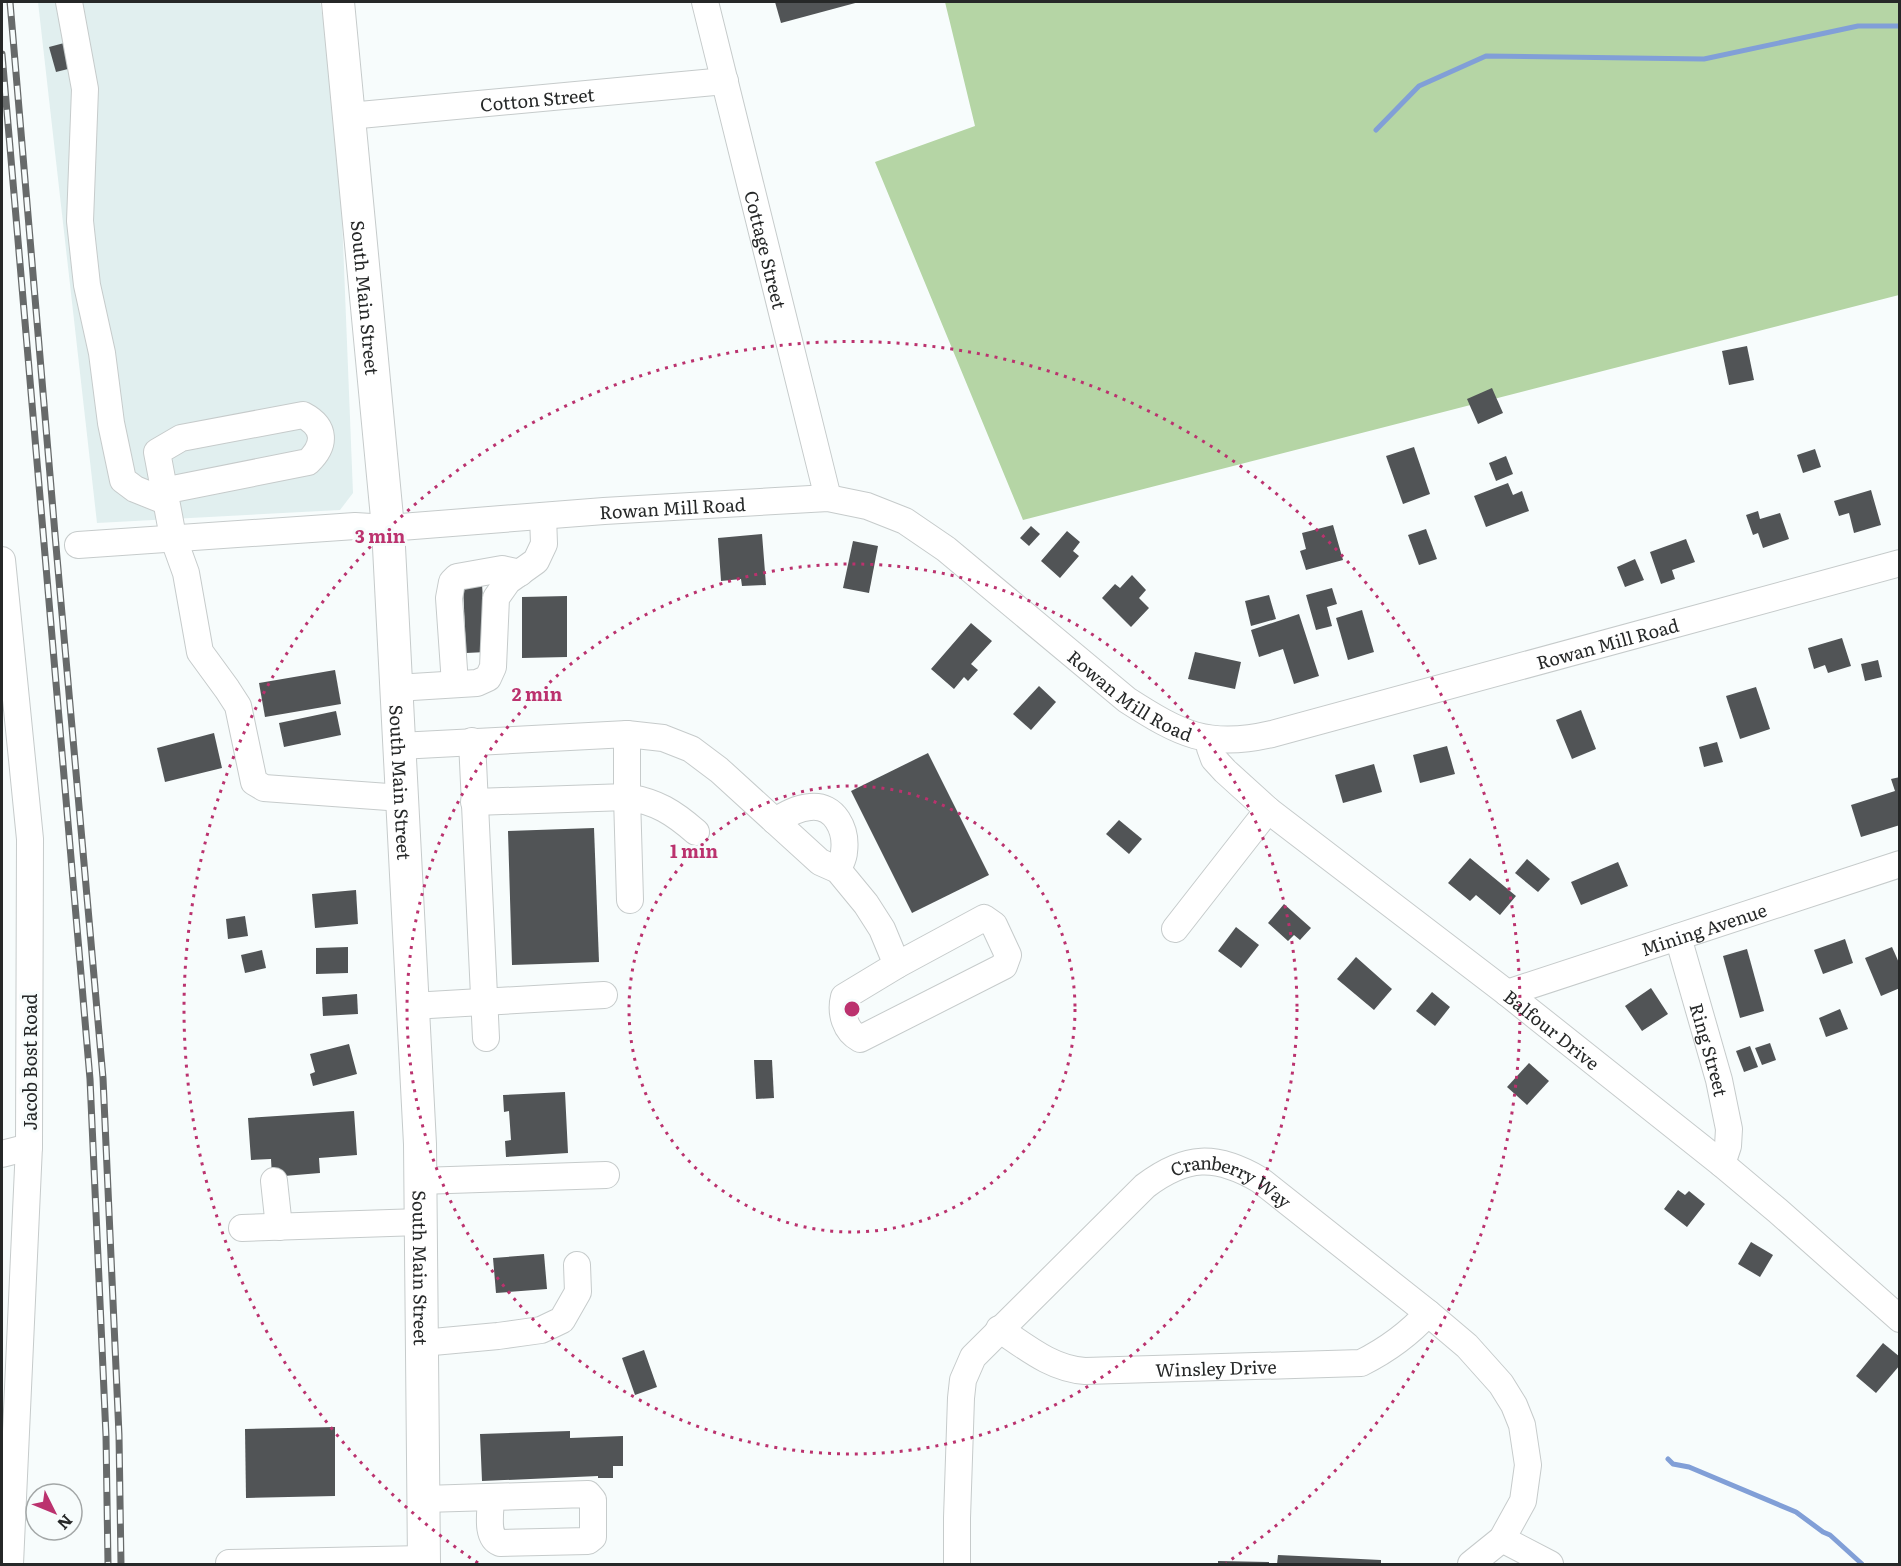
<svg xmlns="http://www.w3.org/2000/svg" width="1901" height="1566" viewBox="0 0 1901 1566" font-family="Literata,serif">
  <rect width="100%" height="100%" fill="#f7fcfc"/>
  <polygon fill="#e1efef" points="38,2 320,2 337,92 353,493 340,510 97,523"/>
  <polygon fill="#b5d5a5" points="945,2 1899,2 1899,295 1023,520 875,162 975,126"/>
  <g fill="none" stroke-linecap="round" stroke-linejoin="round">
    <g stroke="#819fd7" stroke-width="5">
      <polyline points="1376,130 1419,86 1486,56 1704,59 1858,26 1900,26"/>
      <polyline points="1668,1459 1673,1464 1689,1467 1796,1512 1823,1532 1830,1535 1862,1564"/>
    </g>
  </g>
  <g fill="#515456">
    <polygon points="775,2 859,2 781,23"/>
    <polygon points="68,42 76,67 56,72 49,47"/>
    <polygon points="1747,346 1754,380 1729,385 1722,351"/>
    <polygon points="1492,388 1503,413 1478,424 1467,399"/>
    <polygon points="1414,447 1430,494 1403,504 1386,456"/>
    <polygon points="1815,449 1821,467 1803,473 1797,455"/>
    <polygon points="1506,456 1513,474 1496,481 1489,463"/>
    <polygon points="1508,483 1513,495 1522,491 1529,511 1486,527 1474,496"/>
    <polygon points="1871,490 1881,525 1854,533 1849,513 1839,516 1834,501"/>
    <polygon points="1758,511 1760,519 1780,513 1789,539 1763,548 1758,533 1753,535 1746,515"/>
    <polygon points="1333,525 1343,560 1306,570 1300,551 1306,549 1302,533"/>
    <polygon points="1031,526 1040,534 1029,546 1020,538"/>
    <polygon points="1426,529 1437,559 1419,565 1408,535"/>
    <polygon points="1067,531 1080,542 1073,551 1079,556 1060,578 1041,561"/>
    <polygon points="762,534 766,585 742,586 741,579 721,581 718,538"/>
    <polygon points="1686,539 1695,562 1672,570 1675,579 1661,584 1650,552"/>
    <polygon points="853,541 878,546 869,593 843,588"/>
    <polygon points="1635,559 1644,580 1625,587 1617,567"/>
    <polygon points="1132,575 1146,590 1139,598 1149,608 1131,627 1102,598 1115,584 1120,588"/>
    <polygon points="482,584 486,652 466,653 463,585"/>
    <polygon points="1332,588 1337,604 1327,607 1332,626 1316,630 1306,595"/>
    <polygon points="1269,595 1276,619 1251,626 1245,601"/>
    <polygon points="567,596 567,657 522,658 522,597"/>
    <polygon points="1362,610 1374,652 1348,660 1336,618"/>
    <polygon points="1299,614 1319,676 1294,684 1283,649 1259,657 1251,630"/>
    <polygon points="971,623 992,641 971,664 978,670 968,681 964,677 954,689 931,669"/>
    <polygon points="1842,638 1851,666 1828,673 1825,665 1814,669 1808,648"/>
    <polygon points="1195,652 1241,662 1235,689 1188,679"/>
    <polygon points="1878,660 1882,677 1865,681 1861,664"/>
    <polygon points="335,670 341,704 265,717 259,683"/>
    <polygon points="1039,686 1056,702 1031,730 1013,714"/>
    <polygon points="1756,687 1770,729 1740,739 1726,696"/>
    <polygon points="1581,710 1596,749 1572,759 1556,720"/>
    <polygon points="336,711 341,735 284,747 279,723"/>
    <polygon points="214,733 222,768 165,782 157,748"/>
    <polygon points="1717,742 1723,762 1704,767 1699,747"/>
    <polygon points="1447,746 1455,774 1420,783 1413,755"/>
    <polygon points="928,753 989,875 912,913 851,791"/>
    <polygon points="1374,764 1382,792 1343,803 1335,775"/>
    <polygon points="1900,777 1900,825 1861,837 1851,805 1895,791 1891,779"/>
    <polygon points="1119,820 1142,839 1129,854 1106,834"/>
    <polygon points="594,828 599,962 512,965 508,831"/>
    <polygon points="1470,858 1516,896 1500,915 1476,895 1470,901 1448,883"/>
    <polygon points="1527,859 1550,879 1538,892 1515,873"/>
    <polygon points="1618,862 1628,886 1581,905 1571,882"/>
    <polygon points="356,890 358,924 315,928 312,894"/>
    <polygon points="1284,904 1311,928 1300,940 1294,935 1288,941 1268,923"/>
    <polygon points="245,916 248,936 228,939 226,919"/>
    <polygon points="1236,927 1259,945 1241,968 1218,951"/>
    <polygon points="1845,939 1853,963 1823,974 1814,950"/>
    <polygon points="348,947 348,973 316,974 316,948"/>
    <polygon points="1892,947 1900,965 1900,988 1881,996 1865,958"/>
    <polygon points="1747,949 1764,1011 1740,1018 1723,956"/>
    <polygon points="262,950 266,968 245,973 241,955"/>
    <polygon points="1356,957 1392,989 1374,1010 1337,979"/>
    <polygon points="1651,988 1668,1014 1642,1031 1625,1006"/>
    <polygon points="1432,992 1450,1007 1435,1026 1416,1011"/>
    <polygon points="357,994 358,1014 323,1016 322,997"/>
    <polygon points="1840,1009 1848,1029 1826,1037 1819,1018"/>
    <polygon points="1770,1043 1776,1060 1762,1065 1755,1048"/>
    <polygon points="349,1044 357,1074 313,1086 310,1074 315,1072 310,1054"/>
    <polygon points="1750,1046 1758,1067 1744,1072 1736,1051"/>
    <polygon points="754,1060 772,1060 774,1098 756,1099"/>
    <polygon points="1529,1063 1549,1081 1527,1105 1507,1087"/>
    <polygon points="565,1092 568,1153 506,1157 505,1141 511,1140 509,1111 504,1112 503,1095"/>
    <polygon points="354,1111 357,1155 319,1158 320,1173 272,1177 271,1159 251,1160 248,1118"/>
    <polygon points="1678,1190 1685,1195 1689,1191 1705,1204 1687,1227 1664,1209"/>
    <polygon points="1751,1242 1773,1255 1760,1277 1738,1264"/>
    <polygon points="544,1254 547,1289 496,1293 493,1258"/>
    <polygon points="1883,1343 1900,1357 1900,1365 1876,1393 1856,1376"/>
    <polygon points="644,1350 657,1387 635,1395 622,1358"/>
    <polygon points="335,1427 335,1496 246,1498 245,1429"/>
    <polygon points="570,1431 570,1438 623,1436 623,1466 613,1466 613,1478 598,1478 598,1476 482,1481 480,1434"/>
    <polygon points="1278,1555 1381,1560 1381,1564 1277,1564"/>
    <polygon points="1218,1561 1269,1562 1269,1564 1218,1564"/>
  </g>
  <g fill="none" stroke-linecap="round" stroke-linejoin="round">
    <defs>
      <g id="minor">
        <polyline points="69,2 85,89 80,221 87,285 102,353 111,423 123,480 135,489 165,501"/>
        <path id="s1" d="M705,2L828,498"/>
        <path id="s2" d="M349,116L725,81"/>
        <path d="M163,491L308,462C326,445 326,427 303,415L181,438L157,452L173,537L186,573L200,652L227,689L238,706L254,782L264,788L402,798"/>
        <path id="s3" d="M78,545L355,526L388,528L604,511L828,498L867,506L905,521L946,549L1127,700C1180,734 1208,749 1272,734L1900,563"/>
        <polyline points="2,560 30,839 29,1146 10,1564"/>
        <polyline points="455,684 449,598 452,582 457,577 502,569 520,573"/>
        <polyline points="396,688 477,683 488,678 493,667 496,598 508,581 536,561 544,544 543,516"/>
        <path id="s4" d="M1209,740L1210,748L1214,759L1225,771L1268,810L1507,993L1722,1164L1778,1211L1900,1319"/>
        <polyline points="472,741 486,1038"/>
        <polyline points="399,746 627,734 663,738 691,749 719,770 820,862 838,870 866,904 882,929 897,965"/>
        <polyline points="474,802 627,797 627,734"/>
        <path d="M775,821C785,815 797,808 810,807C835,804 847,830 844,852C844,858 840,864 838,870"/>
        <path d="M630,900L627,797C657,802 673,812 696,832"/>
        <path d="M984,918L994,925L1008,955L1004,966L860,1039C845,1031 840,1013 844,997L897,965Z"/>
        <polyline points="1175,929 1268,810"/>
        <path id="s5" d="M1678,937L1719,1080L1729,1129L1728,1146L1722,1164"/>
        <path id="s6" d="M1507,993L1900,864"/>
        <polyline points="412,1006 604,995"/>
        <polyline points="2,1154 29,1147"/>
        <polyline points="274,1181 279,1227"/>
        <polyline points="420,1181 606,1175"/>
        <polyline points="242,1228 420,1222"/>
        <path id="s7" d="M999,1329C1026,1347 1052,1369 1085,1371L1361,1363C1387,1350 1408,1335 1428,1313"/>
        <polyline points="422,1343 498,1336 541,1330 562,1320 578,1292 577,1265"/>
        <path d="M424,1499L588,1494L593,1500V1537L588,1541L500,1543C485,1537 491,1511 491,1497"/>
        <polyline points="1502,1539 1550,1564"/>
        <polyline points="229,1563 424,1559"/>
        <path id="s8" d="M957,1564V1518L961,1398L963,1380L973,1357L1145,1186C1186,1155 1216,1154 1260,1180L1428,1313L1467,1346L1501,1384L1514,1405L1522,1425L1528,1465L1523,1501L1502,1539L1471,1564"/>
      </g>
      <g id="major">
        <path id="s9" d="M338,2L388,528L420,1144L424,1564"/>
      </g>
    </defs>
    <use href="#minor" stroke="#c6cbcb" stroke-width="28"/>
    <use href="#major" stroke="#c6cbcb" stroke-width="34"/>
    <use href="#minor" stroke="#fff" stroke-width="26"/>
    <use href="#major" stroke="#fff" stroke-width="32"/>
    <defs>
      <g id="rail">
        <polyline points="10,2 56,546 103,1078 119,1435 121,1564"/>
        <polyline points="2,54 90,1079 106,1436 108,1564"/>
      </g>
    </defs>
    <use href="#rail" stroke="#676a6a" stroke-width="7"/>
    <use href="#rail" stroke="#f7fcfc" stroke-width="4.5" stroke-dasharray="14" stroke-linecap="butt"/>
  </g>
  <g fill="none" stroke="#bb326e" stroke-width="3" stroke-dasharray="3 6">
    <circle cx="852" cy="1009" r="223"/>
    <circle cx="852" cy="1009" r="445"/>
    <path d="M478 1563A668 668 0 1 1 1226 1563"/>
  </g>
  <g text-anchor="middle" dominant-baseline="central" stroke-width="6" stroke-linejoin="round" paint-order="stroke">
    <g font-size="18" fill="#262828" stroke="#f7fcfc">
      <text stroke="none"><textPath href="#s2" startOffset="189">Cotton Street</textPath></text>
      <text stroke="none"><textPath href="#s1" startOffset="255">Cottage Street</textPath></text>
      <text stroke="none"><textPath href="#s9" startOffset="297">South Main Street</textPath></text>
      <text stroke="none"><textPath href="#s3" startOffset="596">Rowan Mill Road</textPath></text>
      <text stroke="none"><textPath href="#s3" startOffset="1620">Rowan Mill Road</textPath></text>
      <text stroke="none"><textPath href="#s3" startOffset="1118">Rowan Mill Road</textPath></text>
      <text stroke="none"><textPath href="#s9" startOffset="783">South Main Street</textPath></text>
      <text stroke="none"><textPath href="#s6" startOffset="207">Mining Avenue</textPath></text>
      <text stroke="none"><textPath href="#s4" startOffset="453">Balfour Drive</textPath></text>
      <text stroke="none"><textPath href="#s5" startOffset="117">Ring Street</textPath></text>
      <text transform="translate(29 1062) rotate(-90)">Jacob Bost Road</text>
      <text stroke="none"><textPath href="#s8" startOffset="548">Cranberry Way</textPath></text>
      <text stroke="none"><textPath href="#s9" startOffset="1269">South Main Street</textPath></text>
      <text stroke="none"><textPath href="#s7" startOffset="228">Winsley Drive</textPath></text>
    </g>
  </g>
  <circle cx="852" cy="1009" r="9" fill="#bb326e" stroke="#f7fcfc" stroke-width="3"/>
  <g font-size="18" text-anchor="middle" font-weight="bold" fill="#bb326e" stroke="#f7fcfc" stroke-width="6" stroke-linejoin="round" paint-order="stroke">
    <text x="380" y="543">3 min</text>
    <text x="537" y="701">2 min</text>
    <text x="694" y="858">1 min</text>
  </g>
  <rect width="1901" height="1566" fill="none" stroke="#262828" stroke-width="6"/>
  <g transform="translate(54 1512) rotate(133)"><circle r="28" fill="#f7fcfc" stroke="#a3a7a7" stroke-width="1.5"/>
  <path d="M0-4.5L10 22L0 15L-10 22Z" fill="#bb326e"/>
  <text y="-9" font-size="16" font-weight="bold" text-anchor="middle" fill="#262828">N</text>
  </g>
</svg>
